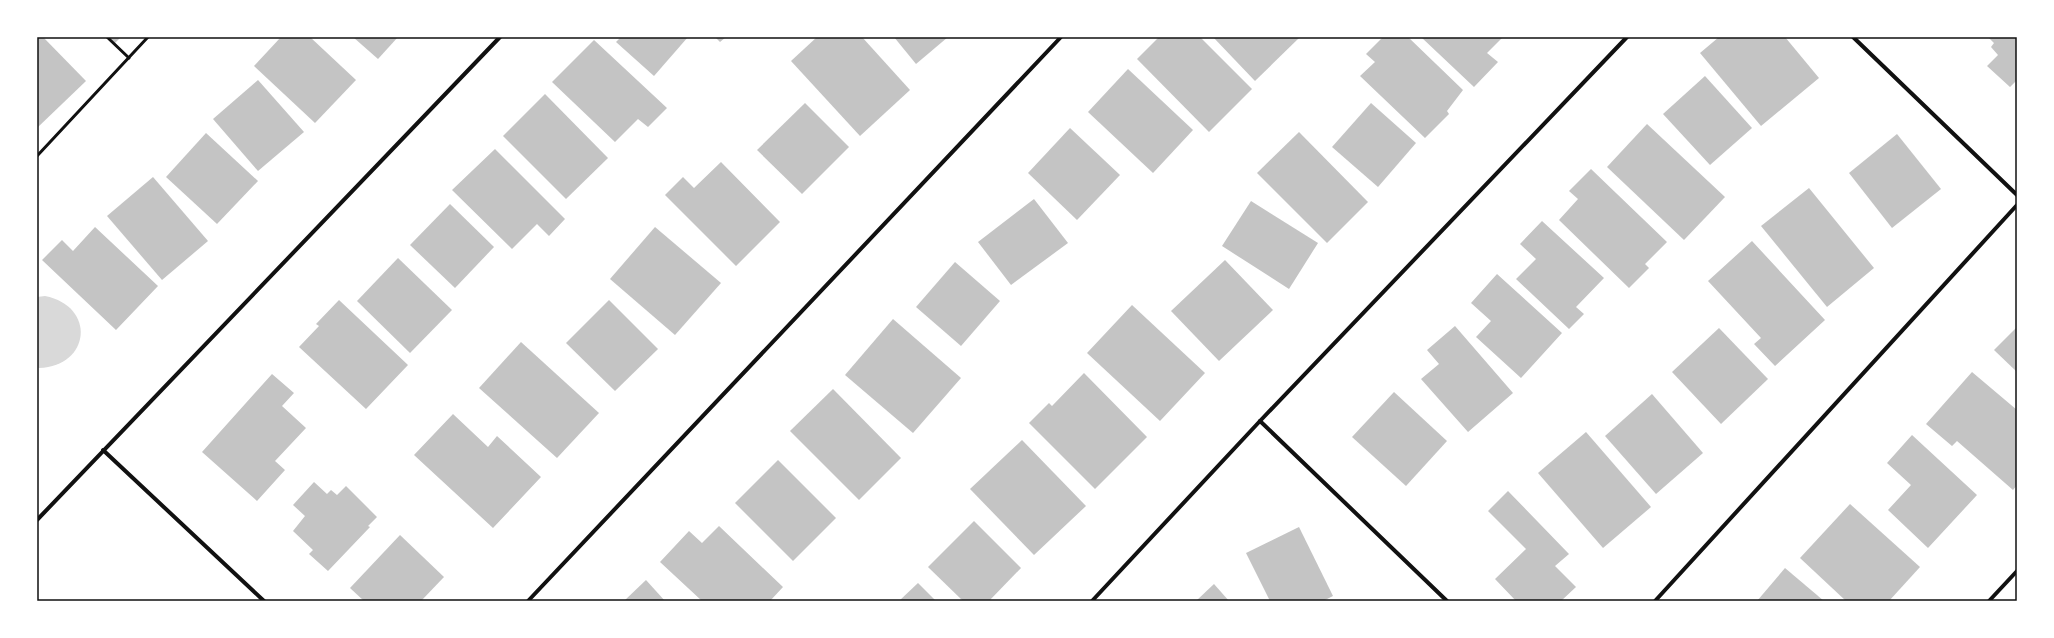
<svg xmlns="http://www.w3.org/2000/svg" width="2054" height="638" viewBox="0 0 2054 638" font-family="Raleway,sans-serif">
  <rect width="100%" height="100%" fill="#fff"/>
  <path fill="#d9d9d9" d="M45,296C96,306 91,366 39,368L37,367V297Z"/>
  <g fill="#c4c4c4">
    <polygon points="37,37 43,37 86,81 37,128"/>
    <polygon points="109,37 121,37 115,43"/>
    <polygon points="281,37 310,37 356,80 315,123 254,66"/>
    <polygon points="353,37 398,37 378,59"/>
    <polygon points="621,37 688,37 654,76 616,42"/>
    <polygon points="715,37 726,37 720,42"/>
    <polygon points="817,37 862,37 910,90 860,136 791,61"/>
    <polygon points="894,37 948,37 916,64"/>
    <polygon points="1159,37 1200,37 1252,89 1209,132 1137,59"/>
    <polygon points="1213,37 1298,37 1299,38 1255,81"/>
    <polygon points="1383,37 1408,37 1463,90 1447,111 1449,114 1425,138 1360,76 1375,62 1366,54"/>
    <polygon points="1421,37 1503,37 1487,53 1498,62 1474,87"/>
    <polygon points="1719,37 1785,37 1819,78 1761,126 1700,53"/>
    <polygon points="1988,37 2017,37 2017,80 2010,87 1987,66 1998,55 1991,47 1994,43"/>
    <polygon points="594,40 667,108 648,127 638,119 615,142 552,82"/>
    <polygon points="1128,69 1193,130 1153,173 1088,112"/>
    <polygon points="1705,76 1752,128 1710,165 1663,114"/>
    <polygon points="258,80 304,132 258,171 213,119"/>
    <polygon points="545,94 608,158 566,199 503,136"/>
    <polygon points="805,103 849,147 802,194 757,150"/>
    <polygon points="1371,103 1416,143 1378,187 1332,147"/>
    <polygon points="1647,124 1725,197 1684,240 1607,167"/>
    <polygon points="1070,128 1120,175 1077,220 1028,173"/>
    <polygon points="1299,132 1368,202 1327,243 1257,173"/>
    <polygon points="206,133 258,181 217,224 166,177"/>
    <polygon points="1897,134 1941,189 1892,228 1849,173"/>
    <polygon points="495,149 565,219 549,236 537,224 512,249 452,190"/>
    <polygon points="721,162 780,222 736,266 665,195 683,177 694,188"/>
    <polygon points="1591,169 1667,242 1645,264 1649,268 1629,288 1559,220 1578,199 1569,191"/>
    <polygon points="153,177 208,241 162,280 107,216"/>
    <polygon points="1809,188 1874,268 1827,307 1761,226"/>
    <polygon points="1034,199 1068,243 1011,285 978,242"/>
    <polygon points="1251,201 1318,243 1289,289 1222,246"/>
    <polygon points="450,204 494,247 455,288 410,245"/>
    <polygon points="1542,221 1604,278 1576,307 1584,314 1569,329 1516,279 1536,259 1520,244"/>
    <polygon points="95,227 158,286 116,330 42,260 62,240 73,251"/>
    <polygon points="655,227 721,283 675,335 610,279"/>
    <polygon points="1752,241 1825,320 1775,366 1754,344 1761,338 1708,281"/>
    <polygon points="398,258 452,310 410,353 357,301"/>
    <polygon points="1225,260 1273,310 1219,361 1171,311"/>
    <polygon points="955,262 1000,301 961,346 916,307"/>
    <polygon points="1497,274 1562,333 1521,378 1476,337 1491,321 1471,303"/>
    <polygon points="339,300 408,365 366,409 299,347 319,326 316,324"/>
    <polygon points="609,300 658,349 615,391 566,343"/>
    <polygon points="1132,305 1205,373 1160,421 1087,353"/>
    <polygon points="893,319 961,378 913,433 845,375"/>
    <polygon points="1455,326 1513,393 1468,432 1421,379 1439,364 1427,350"/>
    <polygon points="2017,327 2017,372 1994,350"/>
    <polygon points="1719,328 1768,379 1721,424 1672,372"/>
    <polygon points="521,342 599,413 557,458 479,388"/>
    <polygon points="1972,372 2017,410 2017,485 2013,490 1957,441 1952,446 1926,424"/>
    <polygon points="1084,373 1147,437 1095,489 1029,423 1049,403 1052,406"/>
    <polygon points="272,374 294,393 282,406 306,428 275,461 285,470 257,501 202,452"/>
    <polygon points="833,389 901,458 859,500 790,431"/>
    <polygon points="1394,392 1447,441 1406,486 1352,437"/>
    <polygon points="1652,394 1703,453 1656,494 1605,436"/>
    <polygon points="453,414 488,447 497,436 541,477 493,528 414,455"/>
    <polygon points="1586,432 1651,507 1603,548 1538,473"/>
    <polygon points="1912,435 1977,495 1928,548 1888,510 1911,485 1887,463"/>
    <polygon points="1022,440 1086,506 1034,555 970,489"/>
    <polygon points="778,460 836,518 793,561 735,503"/>
    <polygon points="314,482 327,494 331,490 337,495 346,486 377,517 368,526 370,527 328,571 309,554 313,550 293,531 305,516 293,505"/>
    <polygon points="1508,491 1569,554 1555,566 1576,587 1561,601 1516,601 1495,579 1526,549 1488,511"/>
    <polygon points="1850,504 1920,567 1889,601 1846,601 1800,558"/>
    <polygon points="974,521 1021,568 989,601 963,601 928,567"/>
    <polygon points="719,526 783,587 770,601 702,601 660,562 689,531 702,543"/>
    <polygon points="1299,527 1333,596 1323,601 1270,601 1246,553"/>
    <polygon points="400,535 444,577 421,601 364,601 350,588"/>
    <polygon points="1785,568 1824,601 1757,601"/>
    <polygon points="646,580 665,601 624,601"/>
    <polygon points="918,583 936,601 899,601"/>
    <polygon points="1214,584 1229,601 1196,601"/>
  </g>
  <g fill="none" stroke-linecap="round" stroke-linejoin="round">
    <g stroke="#111" stroke-width="3">
      <polyline points="107,37 129,58"/>
      <polyline points="37,156 148,37"/>
    </g>
    <g stroke="#111" stroke-width="4">
      <polyline points="1853,37 2017,195"/>
      <polyline points="1260,421 1447,601"/>
      <polyline points="103,450 264,601"/>
      <polyline points="37,520 500,37"/>
      <polyline points="528,601 1061,37"/>
      <polyline points="1092,601 1260,421 1627,37"/>
      <polyline points="1655,601 2017,205"/>
      <polyline points="1989,601 2017,571"/>
    </g>
  </g>
  <rect width="2054" height="638" fill="none" stroke="#ffffff" stroke-width="76"/>
  <rect x="38" y="38" width="1978" height="562" fill="none" stroke="#111" stroke-width="1.5"/>
</svg>
